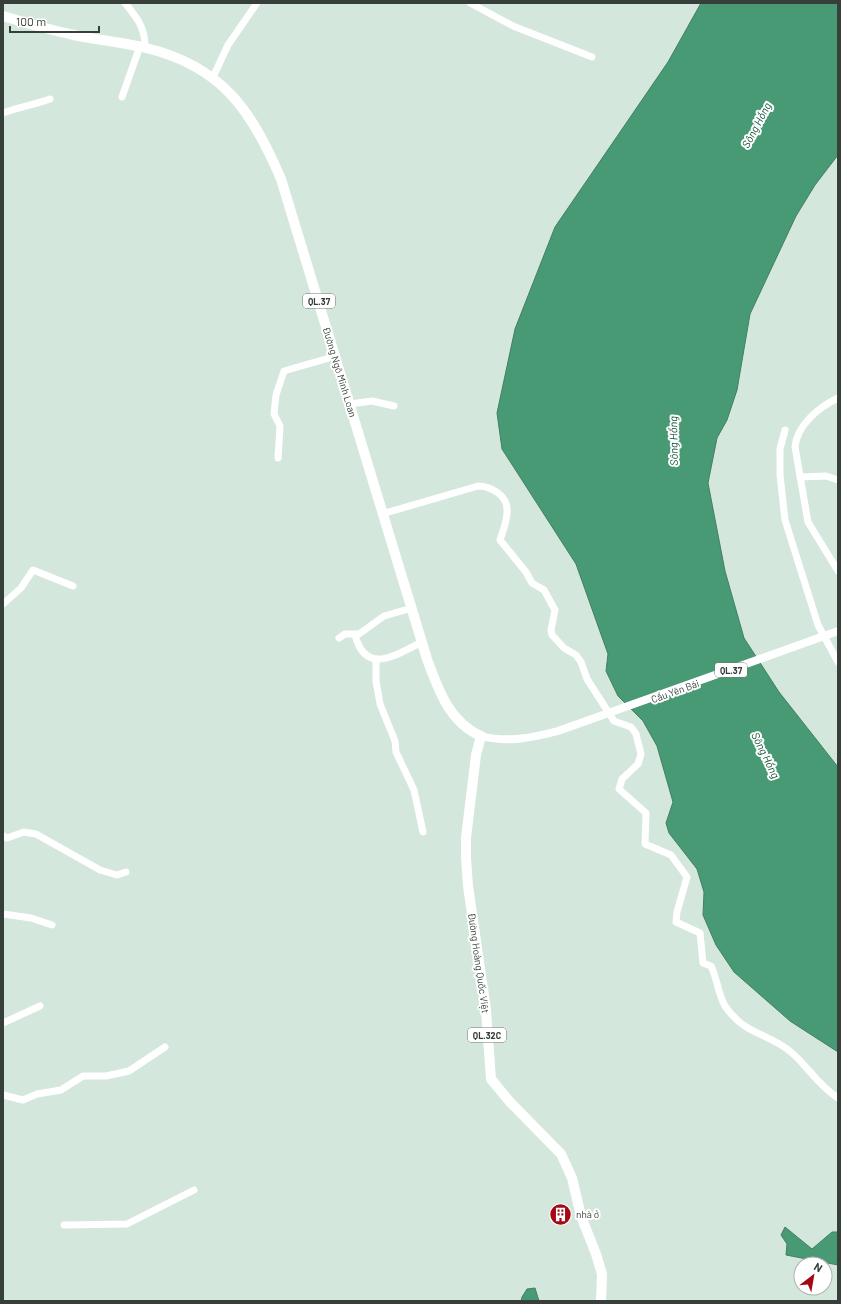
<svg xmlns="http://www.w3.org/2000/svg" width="841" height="1304" viewBox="0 0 841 1304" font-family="Barlow,sans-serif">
  <rect width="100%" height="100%" fill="#d4e7dc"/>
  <g fill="#489a74" stroke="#437f63">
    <polygon points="701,3 838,3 838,155 815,185 796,216 750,314 737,390 727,420 717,438 708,483 725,571 744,638 779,692 838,767 838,1052 790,1021 734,972 716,945 703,915 704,892 697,869 669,833 666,823 673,802 657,746 643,721 618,696 606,671 608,654 576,564 502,449 497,413 515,329 555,227 668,62"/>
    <polygon points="785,1227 812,1249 832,1232 838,1232 838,1265 786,1255 787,1244 781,1235"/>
    <polygon points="535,1288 539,1301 521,1301 522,1297 527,1289"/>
  </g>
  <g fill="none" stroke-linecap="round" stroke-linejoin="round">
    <g stroke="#fff" stroke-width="7">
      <path d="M125,3C137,18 145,27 145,47"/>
      <polyline points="470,3 513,26 592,57"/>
      <polyline points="213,77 228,45 257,3"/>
      <polyline points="122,97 140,46"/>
      <path d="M3,113C18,107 34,105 50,99"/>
      <path d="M838,398C819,407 797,425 795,447L808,522L838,571"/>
      <polyline points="350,404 372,401 394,406"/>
      <polyline points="785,430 780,449 780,475 785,520 818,625 838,662"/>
      <polyline points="278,458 280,426 274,414 276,395 284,371 336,356"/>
      <polyline points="800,477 826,476 838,480"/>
      <path d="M382,514L478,486C490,486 507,495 507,509C508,520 503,530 500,540L526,572L532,583L544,590L555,610L551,630L552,635L564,648L576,655L581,662L587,679L614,721L631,727L636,734L641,754L638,764L622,779L619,789L646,813L645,844L671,855L687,877L677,912L676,922L700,933L703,963L711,966C717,978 718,994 725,1006C745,1036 770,1033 792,1053C808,1067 819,1086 838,1098"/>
      <polyline points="3,604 21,588 33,570 73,586"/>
      <path d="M355,635C366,676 395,655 422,642"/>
      <polyline points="339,638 345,634 359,634 384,616 412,608"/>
      <polyline points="376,660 376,681 380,704 395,741 396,752 414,790 423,832"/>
      <polyline points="3,836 7,838 24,832 36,834 100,870 117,875 126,872"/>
      <polyline points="3,914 31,918 52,925"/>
      <polyline points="3,1023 40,1006"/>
      <polyline points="3,1095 23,1100 37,1094 61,1090 83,1076 106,1076 129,1071 165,1047"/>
      <polyline points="64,1225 127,1224 194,1190"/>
    </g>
    <path stroke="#fff" stroke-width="8" d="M481,736C507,743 531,738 558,731L838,631"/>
    <path stroke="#fff" stroke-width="10" d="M3,16C26,23 50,30 74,35C97,40 122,42 146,48C222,66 252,111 281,179L427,659C438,689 449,722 481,736L476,755L466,838V858L468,886L486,1010L491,1079L510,1102L561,1154L572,1178L581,1216L596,1254L602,1274L601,1301"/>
  </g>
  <defs>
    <symbol id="building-disc" viewBox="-11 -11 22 22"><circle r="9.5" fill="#a30a16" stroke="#fff"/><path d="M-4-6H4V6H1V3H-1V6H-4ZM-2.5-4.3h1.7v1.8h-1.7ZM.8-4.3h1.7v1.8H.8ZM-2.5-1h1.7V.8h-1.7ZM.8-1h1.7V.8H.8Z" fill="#fff"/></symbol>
  </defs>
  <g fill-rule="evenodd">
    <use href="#building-disc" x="548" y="1202" width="25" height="25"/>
  </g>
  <g text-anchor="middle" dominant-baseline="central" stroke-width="4" stroke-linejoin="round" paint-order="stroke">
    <g fill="#fff" stroke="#737975" stroke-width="1">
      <rect x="303" y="294" width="32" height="14" rx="3"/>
      <rect x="715" y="663" width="32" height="14" rx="3"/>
      <rect x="468" y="1028" width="38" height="14" rx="3"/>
    </g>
    <g font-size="9" font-weight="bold" fill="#373f3a">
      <text x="319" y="301">QL.37</text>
      <text x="731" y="670">QL.37</text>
      <text x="487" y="1035">QL.32C</text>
    </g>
    <g font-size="10" fill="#373f3a" stroke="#fff">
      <text transform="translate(340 372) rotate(73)">Đường Ngô Minh Loan</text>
      <text transform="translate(675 691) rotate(-20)">Cầu Yên Bái</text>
      <text transform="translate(479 963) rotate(82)">Đường Hoàng Quốc Việt</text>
    </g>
    <g font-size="10" fill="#373f3a" stroke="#fff" text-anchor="start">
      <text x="576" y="1214">nhà ở</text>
    </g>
    <g font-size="11" font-style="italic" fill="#115137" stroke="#fff">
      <text transform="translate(756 125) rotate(-62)">Sông Hồng</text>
      <text transform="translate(673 441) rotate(-91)">Sông Hồng</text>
      <text transform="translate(766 755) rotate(64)">Sông Hồng</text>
    </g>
  </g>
  <rect width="841" height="1304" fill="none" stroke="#373f3a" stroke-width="8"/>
  <g transform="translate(813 1276) rotate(31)"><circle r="19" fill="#ffffff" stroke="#afb2b0"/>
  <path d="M0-3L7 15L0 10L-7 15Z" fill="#a30a16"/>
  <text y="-6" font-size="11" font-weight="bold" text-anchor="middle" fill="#373f3a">N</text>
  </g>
  <path d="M10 26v6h89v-6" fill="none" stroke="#373f3a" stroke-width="2"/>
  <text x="16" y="26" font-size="12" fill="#373f3a" stroke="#ffffff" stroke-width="3" paint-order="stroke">100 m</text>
</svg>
